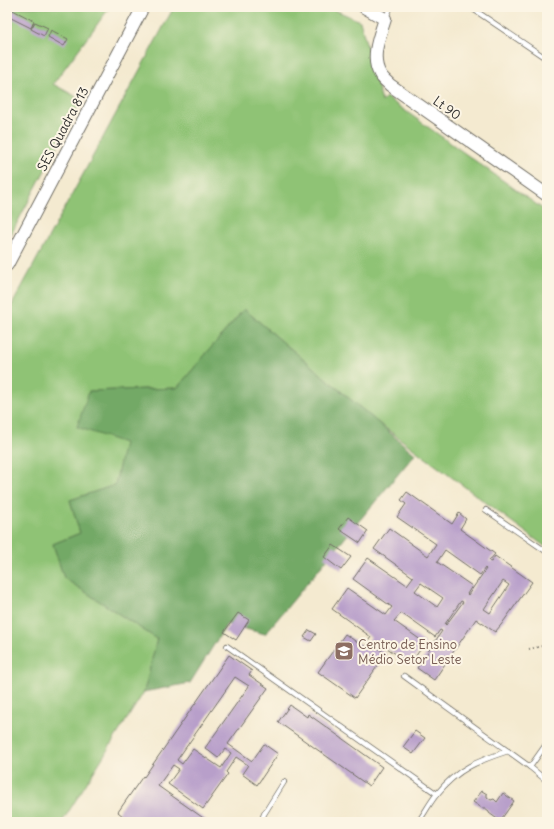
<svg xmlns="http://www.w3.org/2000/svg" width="554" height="829" viewBox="0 0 554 829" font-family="Delius,sans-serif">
  <rect width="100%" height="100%" fill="#fcf5e5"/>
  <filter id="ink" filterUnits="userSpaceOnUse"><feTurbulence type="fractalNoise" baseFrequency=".025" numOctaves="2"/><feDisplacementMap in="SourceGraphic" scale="8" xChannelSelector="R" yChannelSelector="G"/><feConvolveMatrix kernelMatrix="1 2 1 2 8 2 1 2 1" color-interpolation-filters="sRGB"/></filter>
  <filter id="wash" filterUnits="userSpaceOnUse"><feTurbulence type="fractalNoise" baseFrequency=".012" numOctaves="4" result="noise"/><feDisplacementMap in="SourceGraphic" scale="16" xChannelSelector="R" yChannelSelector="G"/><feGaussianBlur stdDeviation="0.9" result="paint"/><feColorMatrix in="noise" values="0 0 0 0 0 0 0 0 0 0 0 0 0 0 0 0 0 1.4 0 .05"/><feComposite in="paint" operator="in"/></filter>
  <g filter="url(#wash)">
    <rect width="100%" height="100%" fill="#f4ead0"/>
    <g fill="#8fc374" stroke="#5d7750">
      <polygon points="7,7 110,7 53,84 75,96 80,104 7,242"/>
      <polygon points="174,7 328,7 360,21 382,102 386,97 547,212 547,548 376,421 244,309 177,388 89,391 125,443 115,485 70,500 80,533 53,544 64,578 157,639 144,692 62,822 7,822 7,314"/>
    </g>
    <polygon fill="#73a966" stroke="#4f6a48" points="244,309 415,454 265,634 227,624 190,683 144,692 157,639 64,578 53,544 80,533 70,500 115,485 124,443 77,427 89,391 177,388"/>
    <g id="blocks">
      <g fill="#b89fca" fill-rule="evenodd">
        <polygon points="7,7 34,21 31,28 7,16"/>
        <polygon points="35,22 48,28 44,36 31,29"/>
        <polygon points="51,30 68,39 64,46 48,37"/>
        <path d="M407,492L452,524L459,513L466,519L460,529L495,554L489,561L491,562L495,556L532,582L501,625L495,632L476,619L434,680L417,668L442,631L440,630L435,637L401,613L394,621L425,643L410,664L380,643L377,647L386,654L355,698L318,672L345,634L364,647L371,637L332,609L347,588L386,615L392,607L353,579L368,558L407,585L413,577L374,549L389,528L428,556L436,544L397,517L406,504L401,500ZM445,550L480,575L485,568L486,569L468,595L467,594L472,586L437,562ZM503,581L509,585L490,613L484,609ZM421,583L443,598L437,607L415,591ZM461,601L463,602L446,625L445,624Z"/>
        <polygon points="348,517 368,531 360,543 339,529"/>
        <polygon points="333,545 351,557 341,570 324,557"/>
        <polygon points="238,613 249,620 236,640 224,632"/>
        <polygon points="309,630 316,634 311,641 304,637"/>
        <path d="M229,655L252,671L249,675L268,688L228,744L252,761L264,744L278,754L257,785L242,774L248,765L236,757L226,772L228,774L203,809L168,784L179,769L173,765L158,786L209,822H130L118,812L143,776L144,777ZM235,677L249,686L205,748L218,758L225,749L231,753L221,768L193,749L182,764L177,760Z"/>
        <polygon points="290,705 307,717 308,714 382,767 369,786 278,722"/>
        <polygon points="415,731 425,738 413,754 403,747"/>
        <polygon points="482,791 487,794 487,797 491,800 494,799 497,802 503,793 514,801 500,821 489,813 489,811 485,808 482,808 473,802"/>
      </g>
    </g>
  </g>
  <g filter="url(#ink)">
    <use href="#blocks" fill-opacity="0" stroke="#716e65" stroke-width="1"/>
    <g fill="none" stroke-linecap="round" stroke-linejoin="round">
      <defs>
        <g id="service">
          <polyline points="470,7 547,59"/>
          <polyline points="385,19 391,7"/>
          <polyline points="486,510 547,552"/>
          <polyline points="227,646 437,794"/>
          <polyline points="404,676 530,767 547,781"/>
          <polyline points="530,767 547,743"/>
          <polyline points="261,822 264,814 284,782"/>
          <path d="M418,822C425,813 430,802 437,794C458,768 478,761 508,751"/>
        </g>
        <g id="tertiary">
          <path d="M364,7L385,19C380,35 370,57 380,74C382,78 387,82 390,85L547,195"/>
          <polyline points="7,265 143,7"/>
        </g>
      </defs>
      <use href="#service" stroke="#716e65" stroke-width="6"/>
      <use href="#tertiary" stroke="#716e65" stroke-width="14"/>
      <polyline stroke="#716e65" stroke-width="2" stroke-dasharray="1 3" stroke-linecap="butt" points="529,649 547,645"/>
      <use href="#service" stroke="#fff" stroke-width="4.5"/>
      <use href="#tertiary" stroke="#fff" stroke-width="12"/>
    </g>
  </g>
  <defs>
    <symbol id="university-square" viewBox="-11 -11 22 22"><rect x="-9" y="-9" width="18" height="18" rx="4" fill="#8d6e63" stroke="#fcf5e5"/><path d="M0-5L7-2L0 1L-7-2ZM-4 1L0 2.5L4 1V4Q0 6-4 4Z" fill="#fff"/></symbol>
  </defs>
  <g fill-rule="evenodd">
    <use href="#university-square" x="333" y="640" width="22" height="22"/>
  </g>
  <g text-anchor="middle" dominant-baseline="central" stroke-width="4" stroke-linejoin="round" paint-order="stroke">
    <g font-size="13" fill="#2b2b2b" stroke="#fcf5e5">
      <text transform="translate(447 108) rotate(35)">Lt 90</text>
      <text transform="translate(63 129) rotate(-62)">SES Quadra 813</text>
    </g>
    <g font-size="13" fill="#785e54" stroke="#fcf5e5" text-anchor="start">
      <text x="358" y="644">Centro de Ensino<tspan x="358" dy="15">Médio Setor Leste</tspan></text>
    </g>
  </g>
  <rect width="554" height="829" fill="none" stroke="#fcf5e5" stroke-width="24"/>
</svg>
